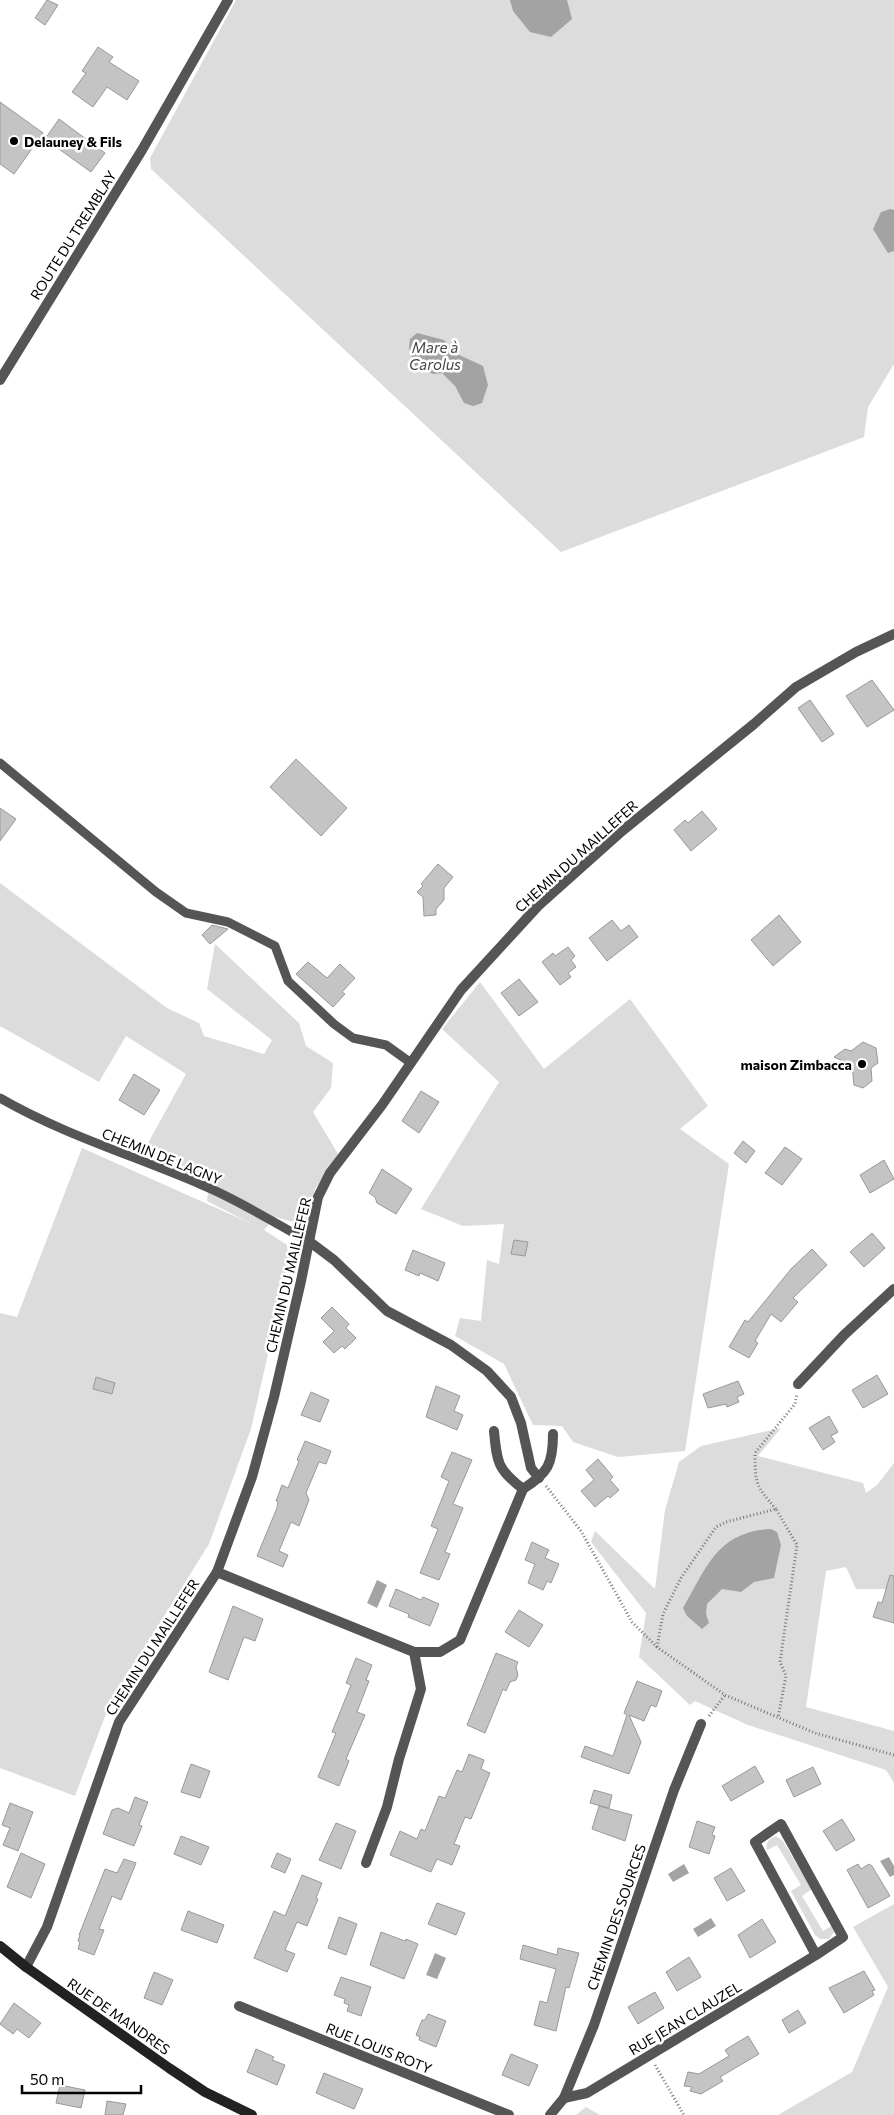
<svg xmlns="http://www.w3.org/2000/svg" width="894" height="2115" viewBox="0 0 894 2115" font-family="Commissioner,sans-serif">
  <rect width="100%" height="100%" fill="#fff"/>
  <g fill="#dcdcdc">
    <polygon points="236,0 894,0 894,364 868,407 864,437 561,552 151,169 150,158"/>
    <polygon points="0,883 167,1008 199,1023 204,1036 264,1054 272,1040 207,989 215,944 299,1023 306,1046 333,1063 331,1088 313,1112 338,1154 315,1189 305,1225 275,1217 264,1230 287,1245 289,1261 251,1429 209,1544 110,1703 75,1796 0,1768 0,1313 17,1317 82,1148 250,1223 207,1201 209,1184 142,1154 186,1074 126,1036 99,1082 0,1026"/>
    <polygon points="480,982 544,1069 630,999 708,1106 680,1129 729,1164 685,1451 618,1457 573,1442 562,1426 533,1425 504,1364 455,1336 460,1318 481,1321 487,1260 499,1264 504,1224 463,1226 421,1209 499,1082 442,1029"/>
    <polygon points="781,1428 758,1456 863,1483 866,1493 877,1485 894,1463 894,1589 856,1589 846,1567 826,1571 806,1707 894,1731 894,1783 886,1770 748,1725 695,1701 690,1705 639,1657 646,1613 591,1542 595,1531 655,1589 665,1510 679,1462 701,1446"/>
    <path d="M776,1836L783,1841L812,1889L802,1896L823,1931L833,1925L834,1932L829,1939H820L815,1935L791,1891L801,1885L777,1845L767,1850C765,1843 769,1838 776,1836Z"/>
    <polygon points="894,1904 894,2115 778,2115 852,2072 888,1987 853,1927"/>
    <polygon points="586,2107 600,2115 576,2115"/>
  </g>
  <g fill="#a3a3a3">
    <polygon points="510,0 567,0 572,19 551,37 530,32 513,11"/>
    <polygon points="890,209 894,210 894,251 888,253 873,229 881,212"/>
    <polygon points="417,333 444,340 457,354 483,366 488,385 482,403 473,406 464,403 455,386 442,373 433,374 415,366 409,348 410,339"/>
    <path d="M771,1529L777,1532L781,1545L774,1578L754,1582L741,1592L722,1589L707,1604L706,1614L709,1623L702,1629L687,1616L683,1608C707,1567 717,1532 771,1529Z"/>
    <polygon points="377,1580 387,1585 377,1608 367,1603"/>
    <polygon points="889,1857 894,1866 894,1875 890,1877 880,1861"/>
    <polygon points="684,1864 689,1873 673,1882 668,1874"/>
    <polygon points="711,1918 716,1926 698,1937 693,1929"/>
    <polygon points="435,1953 446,1958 437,1979 426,1975"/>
  </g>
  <g fill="#c4c4c4" stroke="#999">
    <polygon points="47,0 58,5 45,25 35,18"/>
    <polygon points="98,47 113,57 109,62 139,81 127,100 107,87 93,107 72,92 86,73 82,71"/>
    <polygon points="0,102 43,133 14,174 0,164"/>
    <polygon points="59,119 105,153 91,172 45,139"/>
    <polygon points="872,680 894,710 867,727 846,696"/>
    <polygon points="810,700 834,734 822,742 798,708"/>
    <polygon points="296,759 347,808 321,836 270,787"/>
    <polygon points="0,808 16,819 0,841"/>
    <polygon points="702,811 717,829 691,851 674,830 685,820 688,823"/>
    <polygon points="438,864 453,877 444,888 444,900 436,909 436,915 424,916 423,897 417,892 423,886 421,884"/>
    <polygon points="779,915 801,942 773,966 751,940"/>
    <polygon points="612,920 621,931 629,925 638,937 607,961 589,938"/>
    <polygon points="212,925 228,929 210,944 202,935"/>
    <polygon points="568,947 575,956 571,960 576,967 568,973 571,977 560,985 542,962 553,953 555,956"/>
    <polygon points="308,962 327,978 340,964 355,978 342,992 345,994 333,1007 296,974"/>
    <polygon points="519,979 538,1002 519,1016 501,993"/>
    <polygon points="863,1042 876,1048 878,1063 871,1068 872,1081 863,1088 854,1085 852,1065 834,1057 845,1049 851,1051"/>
    <polygon points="134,1074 160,1090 144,1115 119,1100"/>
    <polygon points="421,1091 439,1102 419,1133 402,1121"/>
    <polygon points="743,1141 755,1151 746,1163 734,1153"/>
    <polygon points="785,1147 802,1159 782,1185 765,1173"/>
    <polygon points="884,1160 894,1179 870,1193 860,1175"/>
    <polygon points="382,1169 412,1189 396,1214 377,1203 375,1197 369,1193"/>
    <polygon points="872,1233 885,1248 864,1267 850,1252"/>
    <polygon points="514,1240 528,1242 525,1256 511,1254"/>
    <polygon points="812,1249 827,1265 793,1298 798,1302 781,1322 771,1314 755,1341 758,1343 749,1358 729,1347 745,1320 748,1322 791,1269"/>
    <polygon points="413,1250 445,1263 438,1281 420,1273 419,1276 405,1270"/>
    <polygon points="332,1307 349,1324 346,1328 356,1338 345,1349 342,1346 334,1353 323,1342 334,1331 321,1318"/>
    <polygon points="877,1375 888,1394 863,1408 852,1390"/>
    <polygon points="96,1377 115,1383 112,1394 93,1389"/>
    <polygon points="738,1381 744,1394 737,1397 739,1402 727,1407 726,1404 708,1408 703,1394"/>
    <polygon points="436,1386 460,1396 454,1411 463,1415 457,1430 426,1417"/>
    <polygon points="311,1392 329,1400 320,1422 301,1415"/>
    <polygon points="829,1416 838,1432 831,1436 835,1442 823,1450 809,1428"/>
    <polygon points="305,1441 331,1451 326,1464 319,1462 306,1493 309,1500 299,1526 291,1522 279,1551 288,1555 283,1567 257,1556 277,1508 278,1501 276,1501 282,1485 288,1488 299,1461 297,1460"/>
    <polygon points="452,1452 472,1460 453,1504 463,1508 445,1552 450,1554 439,1580 420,1573 438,1529 431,1526 449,1481 441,1477"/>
    <polygon points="598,1459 613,1477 610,1480 619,1490 610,1498 608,1496 595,1507 581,1491 594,1480 586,1470"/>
    <polygon points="532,1542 549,1550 545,1558 559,1564 551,1583 547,1581 543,1590 528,1583 535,1564 525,1560"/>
    <polygon points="890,1575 894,1576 894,1623 873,1617 878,1602 882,1603"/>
    <polygon points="396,1589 421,1600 423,1597 439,1604 430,1626 408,1617 409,1614 389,1606"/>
    <polygon points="233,1606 263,1619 255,1641 244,1637 228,1680 209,1672"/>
    <polygon points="519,1610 543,1625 529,1647 505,1632"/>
    <polygon points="496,1653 518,1662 516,1667 518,1675 516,1680 510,1682 506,1691 503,1689 485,1733 467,1725"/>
    <polygon points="356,1658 372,1665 366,1680 369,1681 357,1712 365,1715 346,1759 349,1761 339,1786 318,1777 336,1733 332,1732 351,1685 346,1683"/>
    <polygon points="637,1681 662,1691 656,1707 651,1705 644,1721 629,1715 641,1742 629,1774 581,1757 585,1746 613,1756 627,1715 624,1713"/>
    <polygon points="469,1754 484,1760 481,1769 490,1773 471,1819 465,1817 454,1844 460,1846 452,1865 437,1859 431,1872 390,1855 400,1831 417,1839 421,1829 425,1831 439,1796 445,1798 457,1770 462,1772"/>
    <polygon points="191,1764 210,1771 200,1798 181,1792"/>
    <polygon points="755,1766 764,1782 731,1801 722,1786"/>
    <polygon points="813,1767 821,1784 794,1797 786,1780"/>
    <polygon points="594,1790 612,1795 609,1808 590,1803"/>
    <polygon points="135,1797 148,1802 139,1825 142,1826 134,1846 103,1834 112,1810 118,1808 129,1813"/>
    <polygon points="10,1803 33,1812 18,1851 3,1845 10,1828 2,1825"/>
    <polygon points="599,1806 632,1815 625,1841 592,1829"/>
    <polygon points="842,1819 855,1840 836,1851 823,1831"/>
    <polygon points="697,1821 715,1827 712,1835 715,1836 709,1854 689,1847"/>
    <polygon points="336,1823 356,1831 341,1869 319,1860"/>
    <polygon points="181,1836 209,1847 201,1865 174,1854"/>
    <polygon points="21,1853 45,1864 31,1898 7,1887"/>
    <polygon points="277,1853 291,1859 285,1873 271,1867"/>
    <polygon points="124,1859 136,1863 121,1900 112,1896 99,1929 104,1930 94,1955 78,1949 80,1942 78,1941 80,1935 79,1935 105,1869 117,1873"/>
    <polygon points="858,1864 861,1869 869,1864 872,1866 890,1896 868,1908 847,1870"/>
    <polygon points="731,1868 745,1891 727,1901 714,1878"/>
    <polygon points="302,1875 322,1883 316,1898 318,1899 307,1926 297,1922 285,1950 295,1954 287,1972 254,1958 274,1911 285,1916"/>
    <polygon points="437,1903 465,1913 456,1935 428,1924"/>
    <polygon points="188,1911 224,1925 217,1943 181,1930"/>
    <polygon points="339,1917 357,1924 346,1955 328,1948"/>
    <polygon points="762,1919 776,1942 750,1958 738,1935"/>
    <polygon points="381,1932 405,1941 406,1939 418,1944 404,1979 370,1965"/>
    <polygon points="523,1945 557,1955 558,1948 579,1953 569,1988 566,1987 556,2031 534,2025 540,2001 547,2003 556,1969 520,1959"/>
    <polygon points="689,1957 701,1977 677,1991 666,1972"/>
    <polygon points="864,1971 875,1990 872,1991 874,1995 844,2013 829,1988"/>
    <polygon points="154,1972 173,1980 162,2005 144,1998"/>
    <polygon points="341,1977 371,1987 361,2016 347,2011 349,2005 344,2003 345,1999 334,1995"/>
    <polygon points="655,1992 664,2008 638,2024 628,2007"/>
    <polygon points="14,2003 41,2023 29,2038 17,2029 13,2034 0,2024"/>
    <polygon points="798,2010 806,2023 789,2033 782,2020"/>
    <polygon points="428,2014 446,2021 436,2047 419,2040 420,2037 416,2035 422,2020 425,2020"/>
    <polygon points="748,2036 759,2054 720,2077 723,2081 701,2094 690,2091 692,2087 684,2086 688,2072 699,2074 729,2056 725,2050"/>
    <polygon points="256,2049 274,2057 272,2060 285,2065 277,2085 247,2072"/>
    <polygon points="511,2054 538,2065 529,2086 502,2075"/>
    <polygon points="324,2073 363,2089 354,2109 316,2093"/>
    <polygon points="60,2085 85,2090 81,2108 56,2103"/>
    <polygon points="107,2101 126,2104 123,2115 105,2115"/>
  </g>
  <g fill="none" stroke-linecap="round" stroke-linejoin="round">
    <g stroke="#777" stroke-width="3" stroke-dasharray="1 2.5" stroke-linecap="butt">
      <polyline points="546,1486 581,1531 632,1622 657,1647 725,1695 815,1733 894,1755"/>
      <path d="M776,1509C756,1486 755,1484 755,1453L795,1404L797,1394"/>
      <polyline points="657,1647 663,1614 681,1578 716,1527 726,1522 776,1509 797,1545 780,1662 786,1676 778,1718"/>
      <polyline points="709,1716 725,1695"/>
      <polyline points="655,2065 684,2115"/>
    </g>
    <g stroke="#555" stroke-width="9">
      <polyline points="0,763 156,892 186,913 228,922 275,946 288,981 334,1024 353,1038 386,1045 411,1063"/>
      <path d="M0,1098C64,1135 135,1156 202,1185C239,1200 274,1223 310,1242"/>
    </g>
    <g stroke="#555" stroke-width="10">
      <polyline points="0,380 142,150 228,0"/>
      <polyline points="310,1242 334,1260 387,1311 451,1345 487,1371 511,1397 521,1423 531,1468 539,1478"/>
      <polyline points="798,1384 844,1335 894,1289"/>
      <path d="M494,1431C497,1462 497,1469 523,1489"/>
      <path d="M217,1572L414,1652H440L460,1640L523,1489C548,1473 553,1464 553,1434"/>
      <polyline points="366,1863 387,1807 399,1759 421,1689 414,1652"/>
      <polyline points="26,1967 47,1927 119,1722 217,1572 252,1477 274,1397 301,1281 318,1197 330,1173 382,1105 461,990 538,906 622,831 754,724 796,687 856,652 894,634"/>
      <polyline points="239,2006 509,2115"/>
      <polyline points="564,2098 587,2093 816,1955 843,1937 781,1824 755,1842 816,1955"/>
      <polyline points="550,2115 564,2098 594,2025 674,1790 701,1724"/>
    </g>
    <polyline stroke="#222" stroke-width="10" points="0,1946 26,1967 169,2068 205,2092 252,2115"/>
  </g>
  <g fill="#000" stroke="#fff" stroke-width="2">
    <circle cx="14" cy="141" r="5"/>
    <circle cx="862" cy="1064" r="5"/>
  </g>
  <g text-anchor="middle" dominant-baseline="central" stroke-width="5" stroke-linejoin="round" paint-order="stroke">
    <g font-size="14" font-weight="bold" fill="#000" stroke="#fff" text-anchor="start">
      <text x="24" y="141">Delauney &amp; Fils</text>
      <text x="852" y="1064" text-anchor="end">maison Zimbacca</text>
    </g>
    <g font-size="14" fill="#000" stroke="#fff">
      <text transform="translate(73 235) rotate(-58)">ROUTE DU TREMBLAY</text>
      <text transform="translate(576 856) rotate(-42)">CHEMIN DU MAILLEFER</text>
      <text transform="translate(162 1156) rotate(22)">CHEMIN DE LAGNY</text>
      <text transform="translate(288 1275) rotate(-77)">CHEMIN DU MAILLEFER</text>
      <text transform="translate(152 1647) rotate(-57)">CHEMIN DU MAILLEFER</text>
      <text transform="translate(616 1917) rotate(-71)">CHEMIN DES SOURCES</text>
      <text transform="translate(119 2016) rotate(35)">RUE DE MANDRES</text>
      <text transform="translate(685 2018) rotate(-31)">RUE JEAN CLAUZEL</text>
      <text transform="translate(379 2048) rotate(22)">RUE LOUIS ROTY</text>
    </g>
    <g font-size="15" font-style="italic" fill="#444" stroke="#fff">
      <text x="435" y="347">Mare à<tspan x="435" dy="17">Carolus</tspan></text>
    </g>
  </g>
  <path d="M22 2085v8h119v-8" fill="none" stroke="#000000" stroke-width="2.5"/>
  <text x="30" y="2085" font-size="15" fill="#000000" stroke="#ffffff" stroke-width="4" paint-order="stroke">50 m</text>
</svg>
